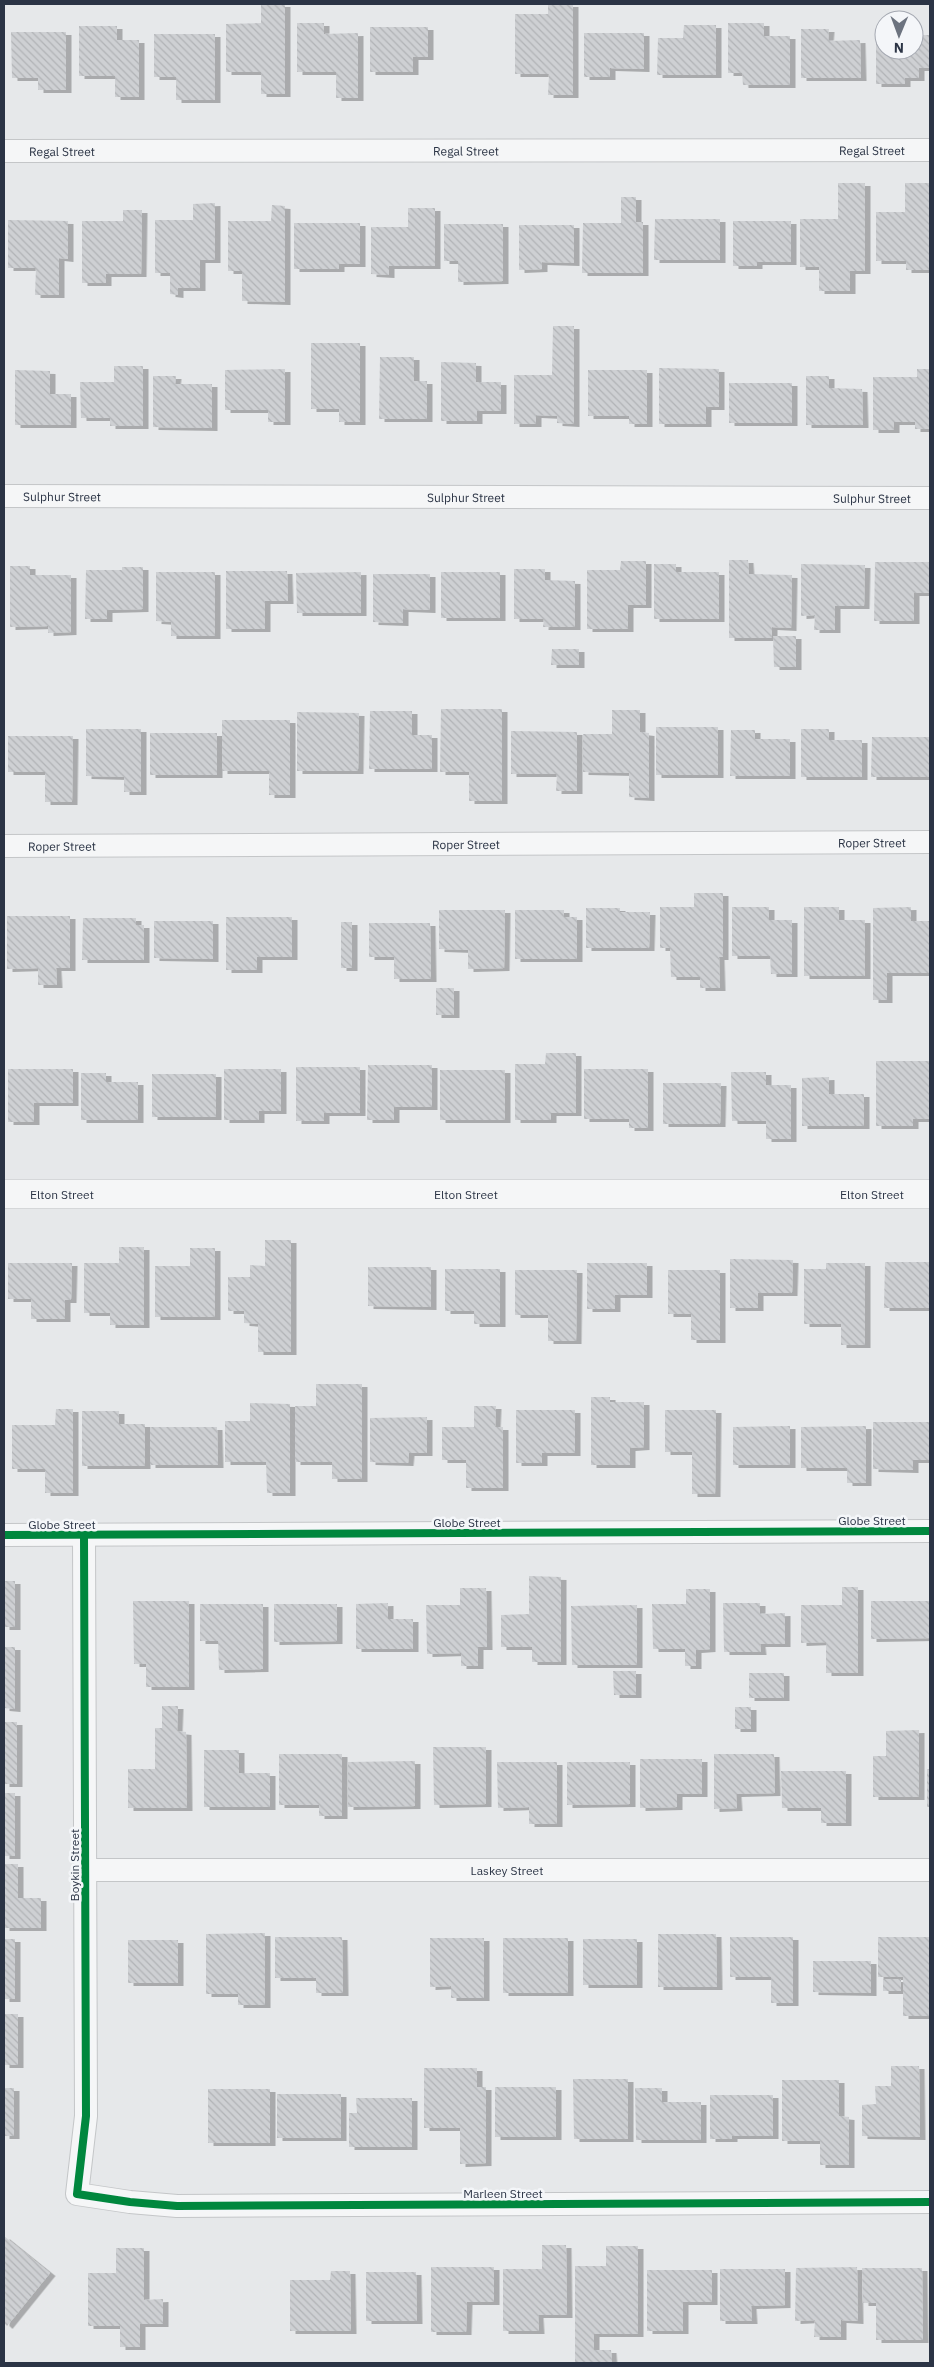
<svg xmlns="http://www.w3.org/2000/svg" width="934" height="2367" viewBox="0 0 934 2367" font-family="'IBM Plex Sans',sans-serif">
  <defs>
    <pattern id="building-back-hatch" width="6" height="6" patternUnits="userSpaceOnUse" patternTransform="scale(1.25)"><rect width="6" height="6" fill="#ced0d3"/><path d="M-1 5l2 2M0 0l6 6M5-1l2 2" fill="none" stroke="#b1b3b6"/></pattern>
    <filter id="shadow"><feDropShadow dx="5.5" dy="3" stdDeviation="0" flood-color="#0004"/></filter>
  </defs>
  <rect width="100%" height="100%" fill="#e6e8ea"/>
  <g fill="url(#building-back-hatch)" filter="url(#shadow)">
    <polygon points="261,4 285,4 285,94 261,94 261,72 226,72 226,24 261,23"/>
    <polygon points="548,4 573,4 573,95 548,95 549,74 515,74 515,14 548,14"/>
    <polygon points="297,23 324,23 324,34 358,33 358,98 336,98 336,72 297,72"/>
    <polygon points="728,23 764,23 764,36 790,36 790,85 743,85 742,73 728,73"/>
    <polygon points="684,25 716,25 716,75 657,75 658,38 683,38"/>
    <polygon points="79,26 117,26 117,40 139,40 139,97 115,97 115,76 79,76"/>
    <polygon points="370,27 428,27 428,57 413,57 413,72 370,72"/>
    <polygon points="801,29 829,29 828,41 860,40 861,78 801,78"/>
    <polygon points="11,32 66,32 66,90 38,90 38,78 12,78"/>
    <polygon points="584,33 644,33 644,69 610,68 610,77 584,77"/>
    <polygon points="154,34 215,34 215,100 176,100 176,77 154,77"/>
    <polygon points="884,35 884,50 914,50 914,35 930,35 930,68 919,68 919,78 905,78 905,84 876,84 876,36"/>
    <polygon points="838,183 865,183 865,271 850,271 850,291 819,291 819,267 800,267 800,219 838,219"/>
    <polygon points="905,183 930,183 930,270 906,270 906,261 876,261 876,212 905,212"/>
    <polygon points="621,197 636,197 636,222 643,222 643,273 582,273 583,223 621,223"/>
    <polygon points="215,203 215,260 200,260 200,288 178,288 178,295 170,294 170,273 155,273 155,220 193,220 193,204"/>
    <polygon points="272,205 285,206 285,302 242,301 242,271 228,271 228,221 271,221"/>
    <polygon points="408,208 435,208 435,266 389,266 389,275 371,274 371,227 408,227"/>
    <polygon points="123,210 142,210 141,274 106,274 106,283 82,283 82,221 123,221"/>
    <polygon points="655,219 720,219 720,260 654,260"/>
    <polygon points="8,220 68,221 68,259 59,258 59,295 35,295 36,268 8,268"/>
    <polygon points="733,221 791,221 791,262 757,262 757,266 733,266"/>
    <polygon points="294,223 360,223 360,264 339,264 339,269 294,269"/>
    <polygon points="444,224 503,224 503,281 458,282 458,261 444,261"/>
    <polygon points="519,225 574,225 574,263 542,262 542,269 519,270"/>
    <polygon points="553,326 574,326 574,424 557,423 557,416 536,415 536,424 514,424 514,375 552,375"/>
    <polygon points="311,343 360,343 360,422 339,422 339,409 311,409"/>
    <polygon points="380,357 414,357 414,381 427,381 427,419 379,419"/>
    <polygon points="441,362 476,363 476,382 501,382 501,411 477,411 477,421 441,421"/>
    <polygon points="114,366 143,366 143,426 110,426 110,418 81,418 80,382 114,382"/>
    <polygon points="659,368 719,369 719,407 706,407 706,424 659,424"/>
    <polygon points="285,369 285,422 268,422 268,410 225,410 225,370"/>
    <polygon points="917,369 930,369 930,429 915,429 915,422 894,422 894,430 873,430 873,377 917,377"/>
    <polygon points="15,370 50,371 50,394 71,394 71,425 15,425"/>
    <polygon points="588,370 647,370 647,424 629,424 629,416 588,416"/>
    <polygon points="153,376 176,376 175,384 212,384 212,428 153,427"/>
    <polygon points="806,376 829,376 829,388 862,389 863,425 806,425"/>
    <rect x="729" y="383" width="63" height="40"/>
    <polygon points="729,560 748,560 749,574 792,575 791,628 772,627 772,638 729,638"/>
    <polygon points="621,561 646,561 646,605 628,605 628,629 587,629 587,570 620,570"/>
    <polygon points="875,562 930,562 930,593 914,593 914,621 874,621"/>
    <polygon points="654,564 676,564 676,572 719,572 719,619 654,619"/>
    <polygon points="801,564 865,565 864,606 835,606 835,630 814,630 815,615 801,616"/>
    <polygon points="10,566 30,566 30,575 71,575 71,632 48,633 48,626 10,627"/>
    <polygon points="122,567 143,567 143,609 107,610 107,619 85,619 86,570 122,570"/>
    <polygon points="514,569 545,569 545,580 575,581 575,627 543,627 544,619 514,619"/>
    <polygon points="226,571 287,571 288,601 265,601 265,629 226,629"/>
    <polygon points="156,572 215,572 215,636 171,636 171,622 156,621"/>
    <polygon points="361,572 361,613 297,613 296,573"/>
    <rect x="441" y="572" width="59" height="46"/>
    <polygon points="373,574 430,574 430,610 403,609 403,623 373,622"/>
    <polygon points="773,636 796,636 796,667 774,667"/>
    <polygon points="552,649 579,649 579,665 551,665"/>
    <polygon points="441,709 502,709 502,801 469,801 469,772 440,772"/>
    <polygon points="612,710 640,710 640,732 649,733 649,798 629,797 629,773 583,772 583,734 612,734"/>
    <polygon points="370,711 412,711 412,735 432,735 432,769 369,769"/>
    <polygon points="297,712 359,713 358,771 297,771"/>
    <polygon points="222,720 290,720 290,795 269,795 269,771 222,771"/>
    <rect x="656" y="727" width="62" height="48"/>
    <polygon points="86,729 141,729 141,792 124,792 124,777 86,776"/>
    <polygon points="801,729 829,729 829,740 862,740 862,777 801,777"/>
    <polygon points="731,730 755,730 755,739 790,739 790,776 730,776"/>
    <polygon points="511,731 577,732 577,791 556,791 557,774 511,774"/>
    <rect x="150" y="733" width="67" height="42"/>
    <polygon points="8,736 73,736 72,802 45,802 45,772 8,772"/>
    <polygon points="872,737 930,737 930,777 871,777"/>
    <polygon points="694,893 723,893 723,957 719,957 720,988 700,988 700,977 671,977 670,948 660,948 660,907 694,907"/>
    <polygon points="732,907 769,907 769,920 792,920 792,974 771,974 770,956 732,956"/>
    <polygon points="804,907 839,907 839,920 865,920 865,976 804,976"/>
    <polygon points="911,907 911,921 930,921 930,973 887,973 887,1000 873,1000 873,908"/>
    <polygon points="586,908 620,908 620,912 650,912 649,948 586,948"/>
    <polygon points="439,910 505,910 504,968 468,969 468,950 439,949"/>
    <polygon points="515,910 564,910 564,917 577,917 577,959 515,959"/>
    <polygon points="7,916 70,916 70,968 56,968 57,985 38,985 38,968 7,969"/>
    <polygon points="226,917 292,917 292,957 257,957 257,970 226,970"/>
    <polygon points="83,918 136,918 136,925 144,925 144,960 82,960"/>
    <polygon points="154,921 213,921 213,959 154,958"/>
    <rect x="341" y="922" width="11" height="46"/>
    <polygon points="369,923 430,923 431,979 394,979 394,957 369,957"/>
    <rect x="436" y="988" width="18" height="27"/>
    <polygon points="546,1053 576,1053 576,1113 551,1113 551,1120 515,1120 515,1064 545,1064"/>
    <polygon points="876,1061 930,1061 930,1119 913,1119 913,1126 876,1126"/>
    <polygon points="368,1065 432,1065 432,1107 394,1107 394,1120 367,1120"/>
    <polygon points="296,1067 360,1067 360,1113 324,1113 324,1121 296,1121"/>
    <polygon points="8,1069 73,1069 73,1103 34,1103 34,1122 8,1122"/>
    <polygon points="224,1069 281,1069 281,1111 259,1111 259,1120 224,1120"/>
    <polygon points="584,1069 648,1069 648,1128 629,1128 629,1119 584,1119"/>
    <rect x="440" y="1070" width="65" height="50"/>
    <polygon points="731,1072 766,1072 766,1085 791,1085 791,1139 766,1139 766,1121 732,1121"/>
    <polygon points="81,1073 106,1073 106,1082 138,1082 138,1120 81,1120"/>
    <rect x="152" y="1074" width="64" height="43"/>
    <polygon points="829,1077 829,1094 864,1094 864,1126 802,1126 802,1078"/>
    <polygon points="663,1083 721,1083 720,1124 663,1124"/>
    <polygon points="265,1240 291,1240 291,1352 258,1352 258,1324 244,1323 244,1311 228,1311 228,1277 250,1277 250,1265 265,1266"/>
    <polygon points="119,1247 144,1247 144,1325 110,1325 110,1313 84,1313 84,1263 119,1263"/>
    <polygon points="190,1248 215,1248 215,1317 155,1317 155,1266 190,1266"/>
    <polygon points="730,1259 793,1260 792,1293 758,1293 758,1308 730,1308"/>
    <polygon points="885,1262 930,1262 930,1308 884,1308"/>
    <polygon points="8,1263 72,1263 71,1300 65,1300 65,1319 31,1319 31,1299 8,1299"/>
    <polygon points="587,1263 647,1263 647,1295 615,1295 615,1309 587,1309"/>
    <polygon points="826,1263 865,1263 865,1345 841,1345 841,1324 804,1324 804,1269 826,1269"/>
    <polygon points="368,1267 431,1267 431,1307 368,1306"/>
    <polygon points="445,1269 500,1269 500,1324 474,1324 474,1311 445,1311"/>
    <polygon points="515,1270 577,1270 576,1341 548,1341 548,1315 515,1315"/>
    <polygon points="668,1270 720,1270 720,1340 691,1340 691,1314 668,1314"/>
    <polygon points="316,1384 362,1384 362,1479 332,1479 332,1462 295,1462 295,1406 316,1406"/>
    <polygon points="591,1397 610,1397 610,1402 644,1402 644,1447 630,1448 630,1465 591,1465"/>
    <polygon points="250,1403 290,1404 290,1493 267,1493 266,1462 225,1462 225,1421 250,1421"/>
    <polygon points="474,1406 496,1406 495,1427 503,1427 503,1488 466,1488 466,1460 442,1460 442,1427 474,1427"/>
    <polygon points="56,1409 73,1409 73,1493 45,1493 45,1469 12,1469 12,1425 55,1425"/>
    <polygon points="516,1410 575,1410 575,1453 542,1453 542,1463 516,1463"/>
    <polygon points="665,1410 716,1410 715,1494 692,1494 692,1452 665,1452"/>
    <polygon points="82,1411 119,1411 119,1424 145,1424 145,1466 82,1466"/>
    <polygon points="427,1417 427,1453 409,1453 408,1463 370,1462 370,1418"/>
    <polygon points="873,1422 930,1422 930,1460 913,1460 913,1470 873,1469"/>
    <polygon points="790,1426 790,1465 733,1465 733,1427"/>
    <polygon points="866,1426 866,1483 847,1483 847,1468 801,1468 801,1427"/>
    <polygon points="150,1427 217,1427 218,1465 150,1465"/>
    <polygon points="529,1576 561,1577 561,1662 532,1662 532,1647 501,1647 501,1615 529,1614"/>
    <rect x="4" y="1581" width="11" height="46"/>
    <polygon points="842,1587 858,1587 858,1673 826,1673 826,1642 801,1643 801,1605 842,1605"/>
    <polygon points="460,1588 486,1588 487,1647 478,1647 478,1666 461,1666 461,1653 427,1654 426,1605 460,1605"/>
    <polygon points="686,1589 710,1589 710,1649 696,1650 696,1666 685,1666 685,1649 653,1649 652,1604 686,1604"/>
    <polygon points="133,1601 189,1601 189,1687 146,1687 146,1664 134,1664"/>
    <polygon points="871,1601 930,1601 930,1638 871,1639"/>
    <polygon points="388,1603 388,1619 413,1619 413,1649 356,1649 356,1604"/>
    <polygon points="723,1603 760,1603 760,1614 785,1613 785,1644 760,1644 761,1652 724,1652"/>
    <polygon points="200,1604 263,1604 263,1669 219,1670 218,1641 200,1641"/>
    <polygon points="274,1604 337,1604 337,1641 274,1642"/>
    <polygon points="637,1605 637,1665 572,1665 571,1606"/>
    <polygon points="4,1647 15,1647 15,1709 4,1708"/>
    <polygon points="613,1671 636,1671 636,1695 614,1695"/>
    <rect x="749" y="1673" width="35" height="25"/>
    <polygon points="162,1706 178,1706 177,1731 186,1732 187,1808 128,1808 128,1769 155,1769 155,1728 162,1728"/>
    <rect x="735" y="1707" width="16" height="22"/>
    <rect x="4" y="1722" width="13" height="62"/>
    <polygon points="919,1730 919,1797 873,1797 873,1756 886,1756 886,1731"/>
    <polygon points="433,1747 486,1747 486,1804 434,1805"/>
    <polygon points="204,1750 239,1750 239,1773 270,1773 270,1807 204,1807"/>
    <polygon points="279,1754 342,1754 342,1816 319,1816 319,1805 279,1805"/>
    <polygon points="714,1754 774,1754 775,1793 736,1794 737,1808 714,1809"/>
    <polygon points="640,1759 702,1759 702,1794 677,1794 677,1807 640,1808"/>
    <polygon points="415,1761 415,1806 348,1807 348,1762"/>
    <polygon points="497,1762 557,1762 557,1824 529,1824 529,1807 498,1808"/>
    <polygon points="567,1762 630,1762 630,1804 567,1805"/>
    <rect x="927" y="1769" width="3" height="38"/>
    <polygon points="781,1771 846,1771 846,1823 821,1823 821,1808 782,1808"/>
    <rect x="4" y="1793" width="11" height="63"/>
    <polygon points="4,1864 18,1864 18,1898 41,1898 41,1928 4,1928"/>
    <polygon points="265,1933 265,2005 238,2005 238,1994 206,1994 206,1934"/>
    <polygon points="658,1934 716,1934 717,1987 658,1987"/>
    <polygon points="275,1937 342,1937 343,1993 316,1993 316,1978 275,1978"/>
    <polygon points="730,1937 793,1937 793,2003 771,2003 771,1977 730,1977"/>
    <polygon points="878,1937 930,1937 930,2016 903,2016 903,1977 878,1977"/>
    <polygon points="430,1938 484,1938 484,1998 451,1998 451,1986 430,1987"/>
    <rect x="503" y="1938" width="65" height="55"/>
    <rect x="4" y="1939" width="11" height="60"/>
    <rect x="583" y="1939" width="54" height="46"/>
    <rect x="128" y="1940" width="50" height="43"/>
    <polygon points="813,1961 871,1961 871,1993 813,1992"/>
    <rect x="883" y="1979" width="18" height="12"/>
    <rect x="4" y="2014" width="14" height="51"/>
    <polygon points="891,2066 919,2066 920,2137 862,2136 862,2105 876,2104 875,2086 891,2086"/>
    <polygon points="424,2068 477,2068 477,2087 486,2087 486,2163 460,2164 460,2128 424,2128"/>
    <polygon points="573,2079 628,2079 628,2139 574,2139"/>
    <polygon points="782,2080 839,2080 839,2116 849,2117 849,2165 820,2165 820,2141 782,2141"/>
    <rect x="495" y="2087" width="61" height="50"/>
    <rect x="4" y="2088" width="10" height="48"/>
    <polygon points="635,2088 662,2088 662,2102 701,2102 701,2140 636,2140"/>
    <rect x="208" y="2089" width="62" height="54"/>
    <rect x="277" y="2094" width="64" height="44"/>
    <polygon points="710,2095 773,2095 773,2136 732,2136 732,2139 710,2139"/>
    <polygon points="356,2098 412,2098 412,2147 349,2147 349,2113 357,2113"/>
    <polygon points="4,2236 50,2273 7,2326 4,2323"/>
    <polygon points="542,2245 566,2245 567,2315 538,2315 539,2331 503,2331 503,2269 542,2269"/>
    <polygon points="606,2246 638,2246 638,2334 594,2334 594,2350 611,2350 612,2363 575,2363 575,2266 606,2266"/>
    <polygon points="116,2248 144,2248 144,2300 163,2299 163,2324 140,2324 140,2347 120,2347 120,2326 88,2326 88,2273 116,2273"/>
    <polygon points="431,2267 494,2267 494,2302 467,2302 466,2332 431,2332"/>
    <polygon points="857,2267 858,2321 841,2320 841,2337 814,2337 815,2320 795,2321 796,2268"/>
    <polygon points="862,2268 922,2268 923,2340 876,2340 876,2303 863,2303"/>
    <polygon points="720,2269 785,2269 785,2305 751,2306 752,2321 720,2321"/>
    <polygon points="647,2270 712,2270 712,2302 683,2302 683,2331 647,2331"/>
    <polygon points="331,2271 350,2271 351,2331 290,2331 290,2280 330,2280"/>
    <polygon points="366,2272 416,2272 417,2321 366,2321"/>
  </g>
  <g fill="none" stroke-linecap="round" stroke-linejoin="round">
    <defs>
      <g id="minor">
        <path id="s1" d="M4,151L930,150"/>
        <path id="s2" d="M4,496L930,498"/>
        <path id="s3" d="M4,846L930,842"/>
        <polyline points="4,1535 930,1531"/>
        <polyline points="84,1535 86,2116 77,2194 130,2202 177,2206 930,2202"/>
        <path id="s4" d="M85,1870H930"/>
      </g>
      <g id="tertiary">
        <path id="s5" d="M4,1194H930"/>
      </g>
    </defs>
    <use href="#minor" stroke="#c4c6c8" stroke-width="24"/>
    <use href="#tertiary" stroke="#c4c6c8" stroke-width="29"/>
    <use href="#minor" stroke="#f5f6f7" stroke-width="22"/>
    <use href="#tertiary" stroke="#f5f6f7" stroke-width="28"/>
    <defs>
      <g id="cycleway">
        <polyline points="4,1535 930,1531"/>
        <polyline points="84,1535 86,2116 77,2194 130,2202 177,2206 930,2202"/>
      </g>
    </defs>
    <use href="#cycleway" stroke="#f4f6f9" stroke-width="11"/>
    <use href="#cycleway" stroke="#00873e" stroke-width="8"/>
  </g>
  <g text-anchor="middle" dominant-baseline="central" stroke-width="5" stroke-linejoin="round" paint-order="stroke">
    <g font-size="12" fill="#2b3445" stroke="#f4f6f9">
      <text stroke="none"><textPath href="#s1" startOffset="868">Regal Street</textPath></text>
      <text stroke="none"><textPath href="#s1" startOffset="58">Regal Street</textPath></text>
      <text stroke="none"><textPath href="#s1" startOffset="462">Regal Street</textPath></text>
      <text stroke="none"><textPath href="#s2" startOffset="58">Sulphur Street</textPath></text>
      <text stroke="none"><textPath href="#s2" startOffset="462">Sulphur Street</textPath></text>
      <text stroke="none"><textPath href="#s2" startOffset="868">Sulphur Street</textPath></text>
      <text stroke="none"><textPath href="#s3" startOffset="868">Roper Street</textPath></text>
      <text stroke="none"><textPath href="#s3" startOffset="462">Roper Street</textPath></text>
      <text stroke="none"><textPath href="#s3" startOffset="58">Roper Street</textPath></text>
      <text stroke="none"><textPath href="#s5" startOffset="58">Elton Street</textPath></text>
      <text stroke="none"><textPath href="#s5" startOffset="462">Elton Street</textPath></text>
      <text stroke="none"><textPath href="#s5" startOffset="868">Elton Street</textPath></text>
      <text x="872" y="1520">Globe Street</text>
      <text x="467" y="1522">Globe Street</text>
      <text x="62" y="1524">Globe Street</text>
      <text transform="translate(74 1865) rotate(-90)">Boykin Street</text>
      <text stroke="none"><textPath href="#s4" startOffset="422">Laskey Street</textPath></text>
      <text x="503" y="2193">Marleen Street</text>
    </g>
  </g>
  <rect width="934" height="2367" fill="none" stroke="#2b3445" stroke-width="10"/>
  <g transform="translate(899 35) rotate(181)"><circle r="24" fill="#f4f6f9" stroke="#a4a8b1"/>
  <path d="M0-4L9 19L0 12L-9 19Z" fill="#6c737f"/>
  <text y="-8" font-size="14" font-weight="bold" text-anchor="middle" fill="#2b3445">N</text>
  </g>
</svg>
